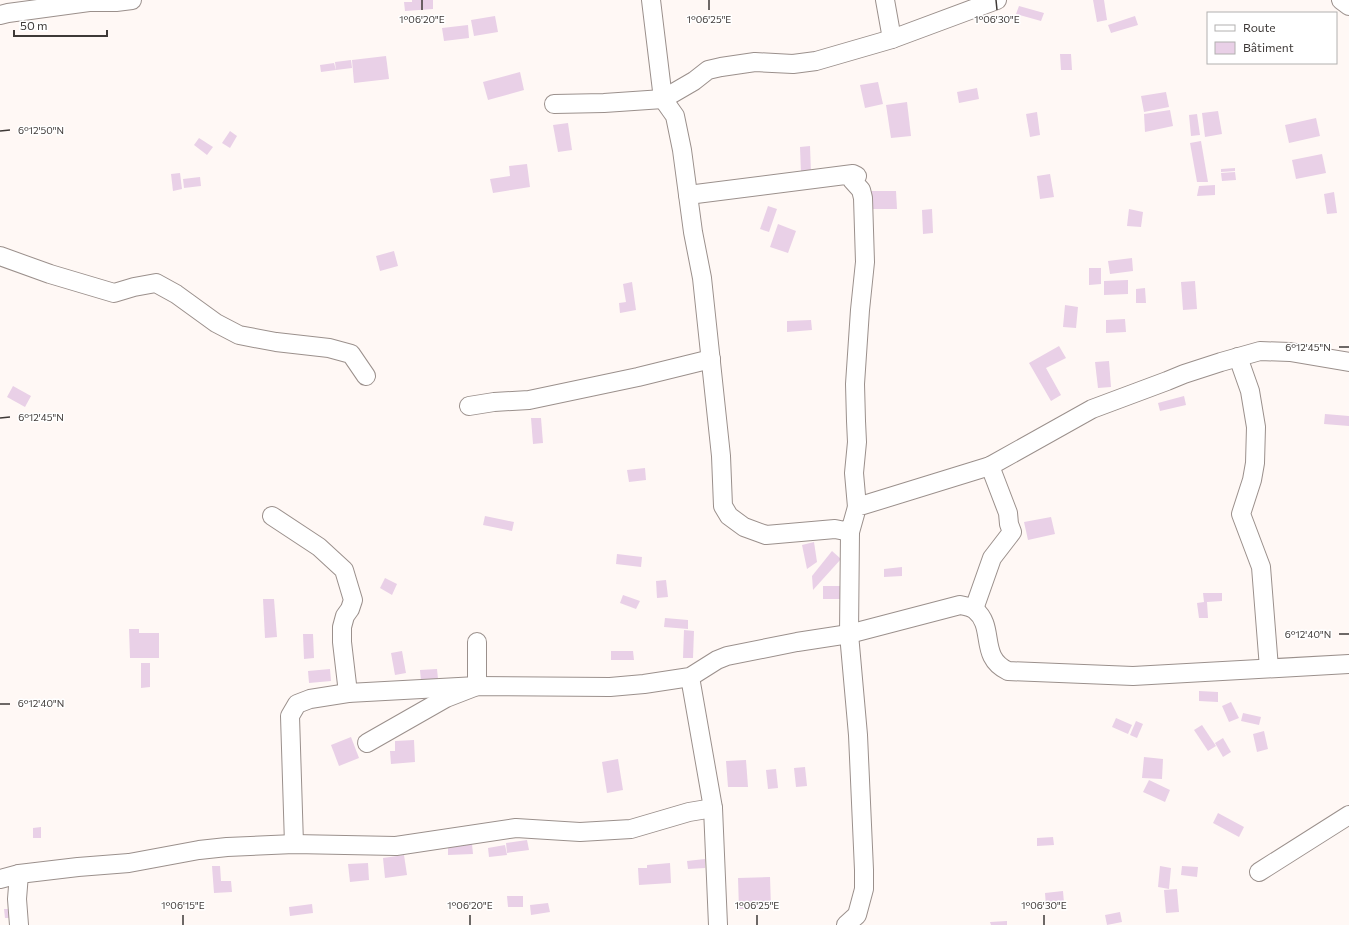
<svg xmlns="http://www.w3.org/2000/svg" width="1349" height="925" viewBox="0 0 1349 925" font-family="Commissioner,sans-serif">
  <rect width="100%" height="100%" fill="#fff8f5"/>
  <g fill="#e9d0e7">
    <polygon points="412,0 433,0 433,9 405,11 404,2 412,2"/>
    <polygon points="1093,0 1104,0 1107,20 1097,22"/>
    <polygon points="1019,6 1044,13 1041,21 1016,14"/>
    <polygon points="495,16 498,32 474,36 471,20"/>
    <polygon points="1135,16 1138,25 1111,33 1108,25"/>
    <polygon points="468,25 469,38 444,41 442,28"/>
    <polygon points="1060,54 1071,54 1072,70 1061,70"/>
    <polygon points="386,56 389,79 354,83 352,60"/>
    <polygon points="351,60 352,68 336,70 335,62"/>
    <polygon points="334,63 336,70 321,72 320,65"/>
    <polygon points="520,72 524,90 488,100 483,82"/>
    <polygon points="878,82 883,104 865,108 860,85"/>
    <polygon points="977,88 979,99 959,103 957,92"/>
    <polygon points="1166,92 1169,107 1144,112 1141,96"/>
    <polygon points="907,102 911,136 891,138 886,105"/>
    <polygon points="1170,110 1173,126 1145,132 1144,114"/>
    <polygon points="1218,111 1222,134 1205,137 1202,113"/>
    <polygon points="1037,112 1040,135 1030,137 1026,114"/>
    <polygon points="1197,114 1200,135 1191,136 1189,115"/>
    <polygon points="1316,118 1320,136 1289,143 1285,125"/>
    <polygon points="568,123 572,150 558,152 553,125"/>
    <polygon points="230,131 237,136 230,148 222,143"/>
    <polygon points="199,138 213,147 207,155 194,145"/>
    <polygon points="1201,141 1208,182 1197,182 1190,143"/>
    <polygon points="810,146 811,173 801,173 800,147"/>
    <polygon points="1322,154 1326,173 1296,179 1292,160"/>
    <polygon points="527,164 530,187 493,193 490,179 510,176 509,166"/>
    <polygon points="1235,168 1235,171 1221,172 1221,169"/>
    <polygon points="1235,172 1236,180 1222,181 1221,173"/>
    <polygon points="180,173 182,189 173,191 171,174"/>
    <polygon points="1050,174 1054,197 1040,199 1037,176"/>
    <polygon points="200,177 201,186 184,188 183,179"/>
    <polygon points="1215,185 1215,195 1197,196 1199,186"/>
    <polygon points="870,191 896,191 897,209 870,209"/>
    <polygon points="1334,192 1337,213 1327,214 1324,194"/>
    <polygon points="768,206 777,209 769,232 760,229"/>
    <polygon points="932,209 933,233 923,234 922,210"/>
    <polygon points="1129,209 1143,212 1141,227 1127,226"/>
    <polygon points="778,224 796,231 788,253 770,247"/>
    <polygon points="394,251 398,266 380,271 376,256"/>
    <polygon points="1132,258 1133,271 1110,274 1108,261"/>
    <polygon points="1089,268 1101,268 1101,284 1089,285"/>
    <polygon points="1128,280 1128,294 1104,295 1104,281"/>
    <polygon points="1195,281 1197,309 1183,310 1181,282"/>
    <polygon points="632,282 636,310 620,313 619,303 626,302 623,284"/>
    <polygon points="1145,288 1146,303 1136,303 1136,289"/>
    <polygon points="1065,305 1078,307 1076,328 1063,327"/>
    <polygon points="1125,319 1126,332 1106,333 1106,320"/>
    <polygon points="811,320 812,330 787,332 787,321"/>
    <polygon points="1059,346 1066,358 1046,368 1061,395 1051,401 1029,363"/>
    <polygon points="1109,361 1111,387 1098,388 1095,362"/>
    <polygon points="13,386 31,396 25,407 7,397"/>
    <polygon points="1184,396 1186,405 1160,411 1158,403"/>
    <polygon points="1325,414 1349,416 1349,426 1324,424"/>
    <polygon points="531,418 541,418 543,443 533,444"/>
    <polygon points="645,468 646,480 629,482 627,470"/>
    <polygon points="485,516 514,522 512,531 483,525"/>
    <polygon points="1051,517 1055,534 1028,540 1024,522"/>
    <polygon points="814,542 817,562 807,569 802,545"/>
    <polygon points="832,551 841,559 813,590 812,576"/>
    <polygon points="617,554 642,557 641,567 616,564"/>
    <polygon points="902,567 902,576 884,577 884,569"/>
    <polygon points="385,578 397,584 392,595 380,588"/>
    <polygon points="666,580 668,597 657,598 656,581"/>
    <rect x="823" y="586" width="23" height="13"/>
    <polygon points="1203,593 1222,593 1222,601 1207,602 1208,618 1199,618 1197,603 1204,602"/>
    <polygon points="623,595 640,601 636,609 620,603"/>
    <polygon points="263,599 274,599 277,637 265,638"/>
    <polygon points="665,618 688,620 688,629 664,627"/>
    <polygon points="129,629 139,629 139,633 159,633 159,658 130,658"/>
    <polygon points="684,630 694,631 693,658 683,658"/>
    <polygon points="303,634 313,634 314,658 304,659"/>
    <polygon points="402,651 406,673 395,675 391,653"/>
    <polygon points="611,651 633,651 634,660 611,660"/>
    <polygon points="141,663 150,663 150,687 141,688"/>
    <polygon points="330,669 331,681 309,683 308,671"/>
    <polygon points="437,669 438,679 421,681 420,670"/>
    <polygon points="1199,691 1218,692 1218,702 1199,701"/>
    <polygon points="1231,702 1239,718 1229,722 1222,706"/>
    <polygon points="1243,713 1261,717 1259,725 1241,721"/>
    <polygon points="1116,718 1132,725 1128,734 1112,727"/>
    <polygon points="1136,721 1143,724 1137,738 1130,735"/>
    <polygon points="1202,725 1216,746 1208,751 1194,730"/>
    <polygon points="1264,731 1268,749 1257,752 1253,734"/>
    <polygon points="351,737 359,758 339,766 331,745"/>
    <polygon points="1223,738 1231,752 1223,757 1215,743"/>
    <polygon points="414,740 415,762 391,764 390,751 395,751 395,741"/>
    <polygon points="1144,757 1163,759 1162,779 1142,778"/>
    <polygon points="618,759 623,790 607,793 602,762"/>
    <polygon points="746,760 748,787 728,787 726,761"/>
    <polygon points="805,767 807,786 796,787 794,768"/>
    <polygon points="776,769 778,788 768,789 766,770"/>
    <polygon points="1149,780 1170,790 1165,802 1143,792"/>
    <polygon points="1218,813 1244,827 1239,837 1213,823"/>
    <polygon points="41,827 41,838 33,838 33,828"/>
    <polygon points="1053,837 1054,845 1037,846 1037,838"/>
    <polygon points="527,840 529,850 507,853 506,843"/>
    <polygon points="472,844 473,854 448,855 448,845"/>
    <polygon points="505,845 507,855 489,857 488,848"/>
    <polygon points="404,855 407,875 385,878 383,858"/>
    <polygon points="705,859 705,868 688,869 687,861"/>
    <polygon points="368,863 369,880 350,882 348,864"/>
    <polygon points="670,863 671,883 639,885 638,868 647,868 647,865"/>
    <polygon points="212,866 220,866 221,881 231,881 232,892 214,893"/>
    <polygon points="1160,866 1171,868 1169,889 1158,887"/>
    <polygon points="1182,866 1198,867 1197,877 1181,875"/>
    <polygon points="770,877 771,908 739,909 738,878"/>
    <polygon points="1177,889 1179,912 1166,913 1164,890"/>
    <polygon points="1063,891 1064,903 1046,906 1045,893"/>
    <polygon points="507,896 523,896 523,907 508,907"/>
    <polygon points="548,903 550,912 531,915 530,905"/>
    <polygon points="312,904 313,913 290,916 289,907"/>
    <polygon points="4,909 11,909 12,918 5,918"/>
    <polygon points="1120,912 1122,922 1107,925 1105,915"/>
    <polygon points="1007,921 1007,925 991,925 990,922"/>
  </g>
  <g fill="none" stroke-linecap="round" stroke-linejoin="round">
    <defs>
      <g id="minor">
        <polyline points="651,0 663,99 675,116 682,150 693,232 702,278 721,456 723,506 729,516 744,527 766,535 835,529 850,532 857,507 990,466 1092,409 1167,381 1184,374 1221,362 1260,351 1290,352 1349,362"/>
        <polyline points="885,0 892,39"/>
        <polyline points="1341,0 1349,6"/>
        <polyline points="0,15 8,13 89,2 116,2 132,0"/>
        <polyline points="554,104 604,103 663,99 694,81 708,70 721,67 755,62 793,64 816,61 892,39 997,0"/>
        <polyline points="688,195 853,174 857,176 852,180 861,190 863,198 865,262 860,310 855,384 856,421 857,442 854,473 857,507"/>
        <polyline points="0,256 50,274 114,293 134,287 156,283 176,294 216,323 239,335 276,342 329,348 351,354 366,376"/>
        <polyline points="1238,357 1250,391 1256,427 1255,463 1252,480 1241,514 1261,567 1269,668"/>
        <polyline points="469,406 494,402 529,400 638,377 711,359"/>
        <polyline points="272,516 319,547 344,570 353,600 350,609 345,616 342,627 342,642 348,693"/>
        <polyline points="974,609 992,558 1012,532 1009,524 1008,513 990,466"/>
        <polyline points="690,677 713,808 718,925"/>
        <polyline points="367,743 446,698 477,686 477,642"/>
        <path d="M294,844L290,716L297,704L310,699L348,693L477,686L610,687L644,684L690,677L717,660L727,656L797,642L849,634L960,605C965,606 971,607 975,610C996,627 978,657 1008,671L1133,676L1349,664"/>
        <polyline points="1259,872 1349,815"/>
        <polyline points="0,879 19,874 78,867 129,863 199,850 227,847 294,844 396,846 516,828 580,832 631,829 689,812 713,808"/>
        <polyline points="19,925 17,899 19,874"/>
        <polyline points="846,925 857,915 864,889 864,870 858,735 849,634 850,532"/>
      </g>
    </defs>
    <use href="#minor" stroke="#9b908c" stroke-width="20"/>
    <use href="#minor" stroke="#fff" stroke-width="18"/>
  </g>
  <path fill="none" stroke="#3e3937" stroke-width="1.5" d="M422,0V10M709,0V10M996,0L997,10M0,131L10,130M1339,347H1349M0,418L10,417M1339,634H1349M0,704H10M183,915V925M470,915V925M757,915V925M1044,915V925"/>
  <g font-size="10" text-anchor="middle" fill="#3e3937" stroke="#fff" stroke-width="3" stroke-linejoin="round" paint-order="stroke">
    <text x="422" y="23">1°06'20"E</text>
    <text x="709" y="23">1°06'25"E</text>
    <text x="997" y="23">1°06'30"E</text>
    <text x="41" y="134">6°12'50"N</text>
    <text x="1308" y="351">6°12'45"N</text>
    <text x="41" y="421">6°12'45"N</text>
    <text x="1308" y="638">6°12'40"N</text>
    <text x="41" y="707">6°12'40"N</text>
    <text x="183" y="909">1°06'15"E</text>
    <text x="470" y="909">1°06'20"E</text>
    <text x="757" y="909">1°06'25"E</text>
    <text x="1044" y="909">1°06'30"E</text>
  </g>
  <rect x="1207" y="12" width="130" height="52" fill="#ffffff" stroke="#b2b0af"/>
  <rect x="1215" y="25" width="20" height="6" fill="#ffffff" stroke="#b2b0af"/>
  <text x="1243" y="32" font-size="12" fill="#3e3937">Route</text>
  <rect x="1215" y="42" width="20" height="12" fill="#e9d0e7" stroke="#b2b0af"/>
  <text x="1243" y="52" font-size="12" fill="#3e3937">Bâtiment</text>
  <path d="M14 30v6h93v-6" fill="none" stroke="#3e3937" stroke-width="2"/>
  <text x="20" y="30" font-size="12" fill="#3e3937" stroke="#ffffff" stroke-width="3" paint-order="stroke">50 m</text>
</svg>
